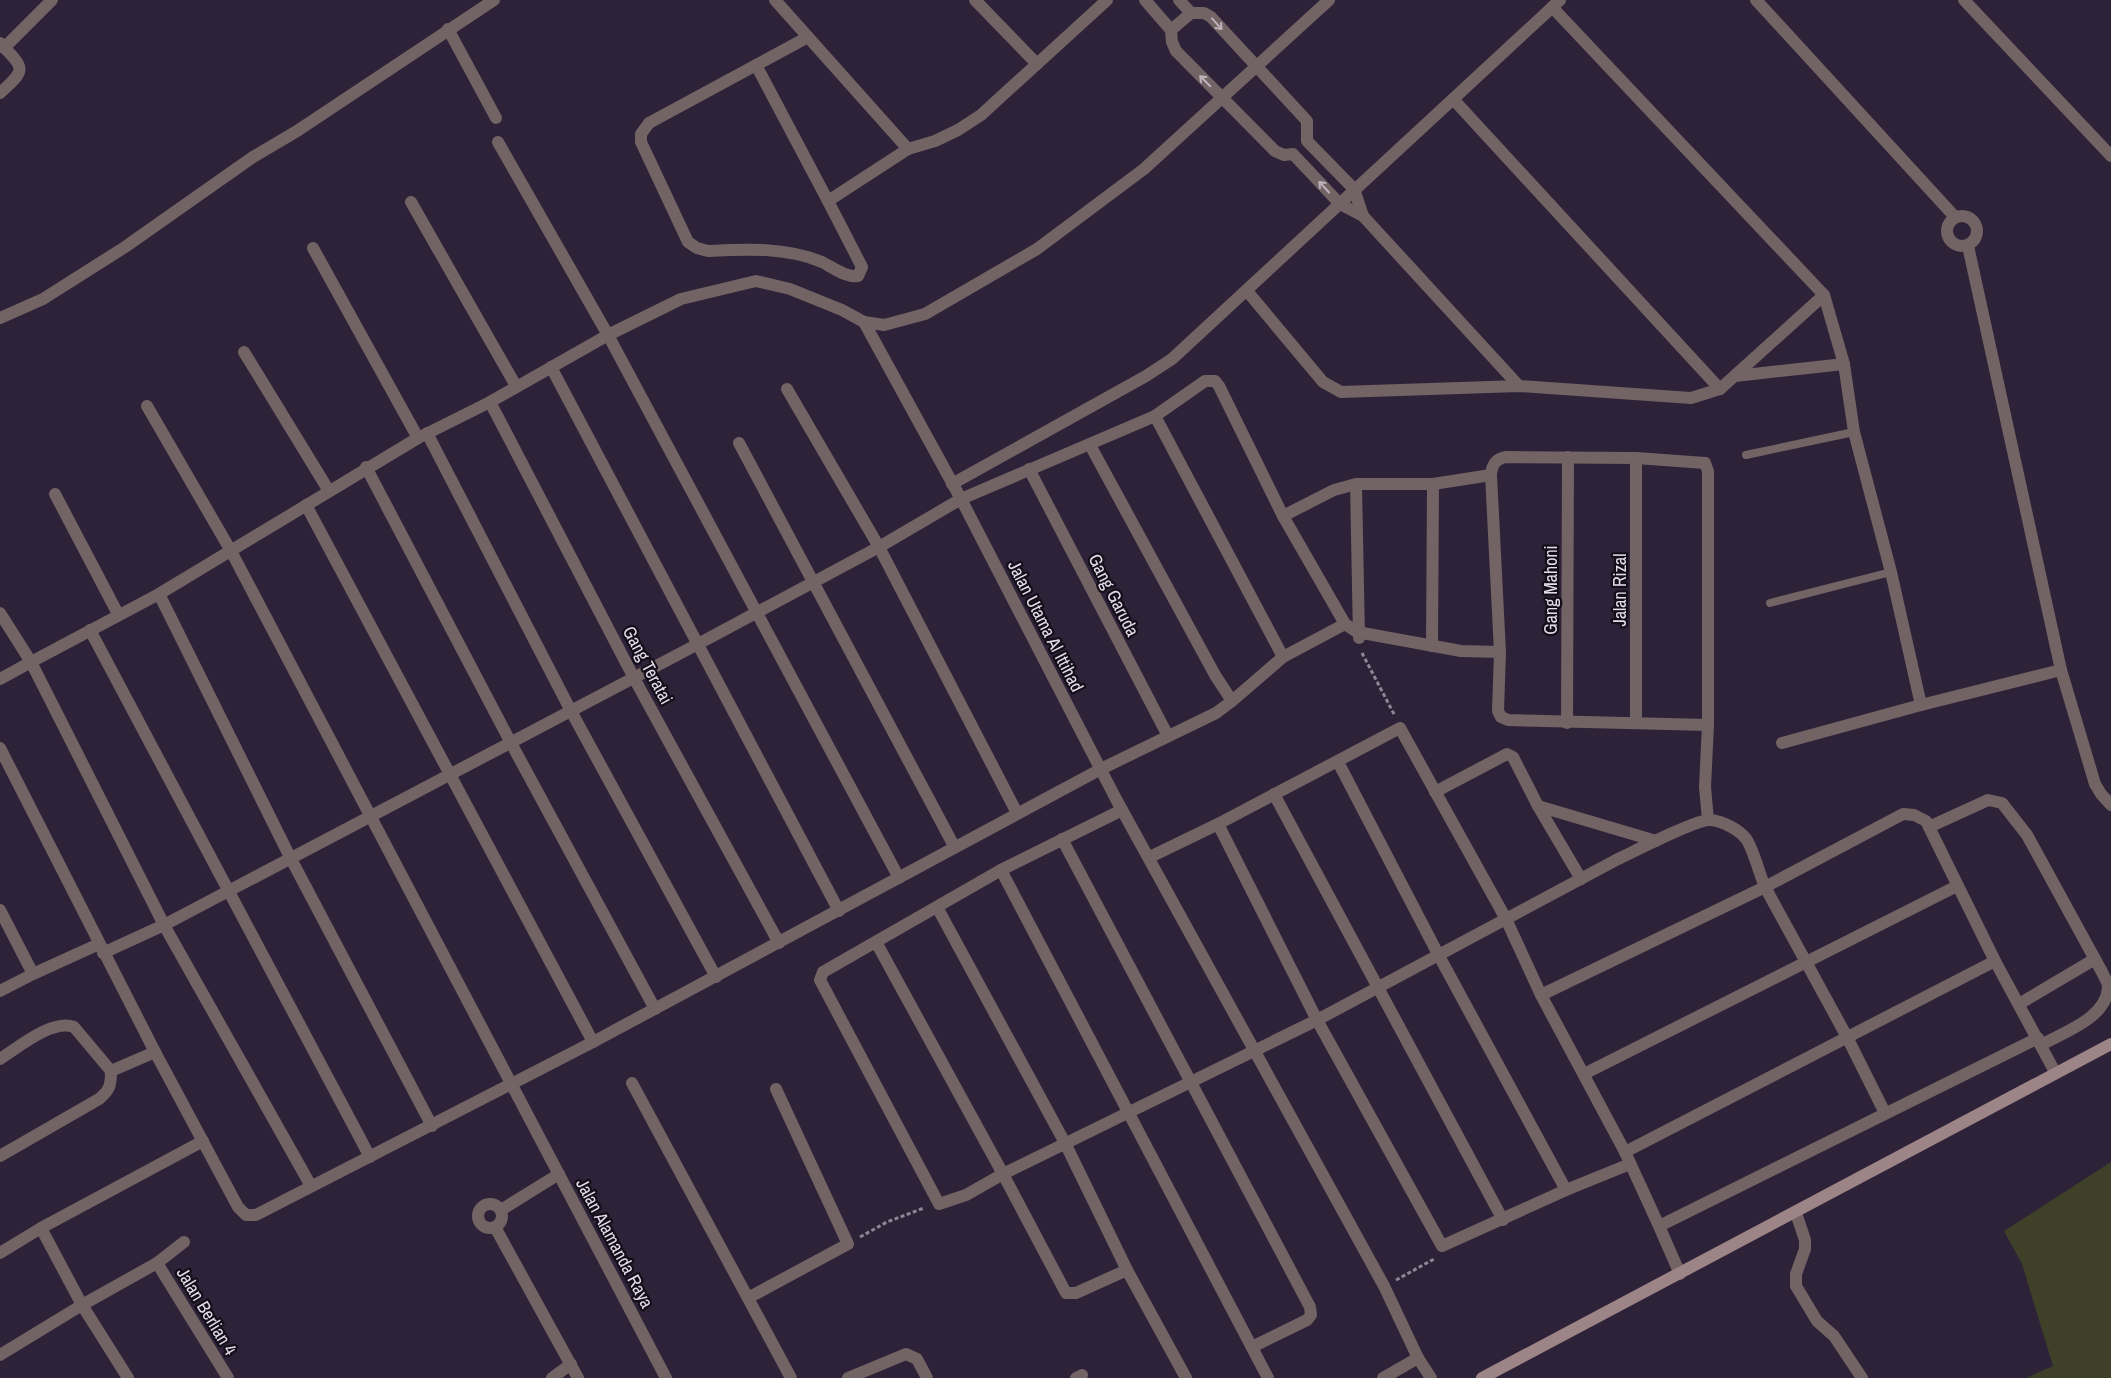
<svg xmlns="http://www.w3.org/2000/svg" width="2111" height="1378" viewBox="0 0 2111 1378" font-family="'Archivo Narrow',sans-serif">
  <rect width="100%" height="100%" fill="#2d2238"/>
  <polygon fill="#3e4127" points="2111,1162 2111,1378 2026,1378 2053,1366 2022,1264 2004,1231"/>
  <g fill="none" stroke-linecap="round" stroke-linejoin="round">
    <g stroke="#8e8597" stroke-width="3" stroke-dasharray="4 2.5" stroke-linecap="butt">
      <polyline points="1362,653 1395,716"/>
      <polyline points="860,1237 887,1222 924,1208"/>
      <polyline points="1396,1280 1434,1259"/>
    </g>
    <g stroke="#726365" stroke-width="8">
      <polyline points="1746,455 1854,432"/>
      <polyline points="1770,603 1891,572"/>
    </g>
    <g stroke="#726365" stroke-width="12">
      <polyline points="775,0 908,149"/>
      <polyline points="975,0 1037,64"/>
      <polyline points="1145,0 1171,30 1172,42 1176,51 1275,151 1284,155 1293,154 1340,204 1363,216 1519,386"/>
      <polyline points="1179,0 1191,13 1204,13 1211,17 1307,121 1307,141 1354,189 1363,216"/>
      <polyline points="1756,0 1955,217"/>
      <polyline points="1964,0 2111,156"/>
      <polyline points="448,29 496,118"/>
      <polyline points="1171,30 1191,13"/>
      <path d="M808,37L649,123L641,134V142L688,242L697,248L708,251C746,249 786,247 822,262C832,267 846,278 858,276L862,267L828,201"/>
      <path d="M0,43C25,69 27,69 0,93"/>
      <polyline points="4,48 52,0"/>
      <polyline points="756,65 828,201 908,149 935,141 958,130 981,115 1107,0"/>
      <polyline points="1453,99 1720,389"/>
      <polyline points="498,142 608,335 899,878"/>
      <polyline points="411,202 516,386"/>
      <circle cx="1962" cy="231" r="15"/>
      <polyline points="1968,246 2061,670 2095,784 2101,794 2111,805"/>
      <polyline points="313,248 418,438"/>
      <polyline points="1247,291 1323,382 1341,392 1519,386 1691,398 1720,389 1824,295 1552,7"/>
      <polyline points="0,318 43,299 125,247 253,157 297,131 494,0"/>
      <polyline points="864,322 961,499 1116,799 1384,1286 1418,1358 1431,1378"/>
      <polyline points="244,352 329,491"/>
      <polyline points="1844,364 1854,432 1891,572 1921,705"/>
      <polyline points="551,367 839,911"/>
      <polyline points="1735,376 1844,364 1824,295"/>
      <polyline points="787,389 879,547 1017,813"/>
      <polyline points="490,402 634,678 779,943"/>
      <polyline points="147,406 231,551 666,1378"/>
      <polyline points="1155,416 1283,657"/>
      <polyline points="427,433 571,711 716,977"/>
      <polyline points="739,443 954,846"/>
      <polyline points="1636,458 1636,722"/>
      <polyline points="366,467 511,743 655,1009"/>
      <polyline points="1029,469 1168,736"/>
      <polyline points="952,484 1146,376 1172,359 1560,0"/>
      <polyline points="1356,484 1359,638"/>
      <polyline points="55,494 118,614"/>
      <polyline points="306,505 593,1042"/>
      <polyline points="1283,516 1334,490 1356,484 1433,484 1491,475"/>
      <polyline points="159,594 290,857 432,1126"/>
      <polyline points="0,613 31,662 159,594 418,438 490,402 608,335 681,299 756,281 790,289 842,310 864,322 884,325 925,314 1037,249 1144,169 1329,0"/>
      <polyline points="90,630 370,1157"/>
      <polyline points="1432,646 1433,484"/>
      <polyline points="0,679 31,662 164,925 311,1186"/>
      <path d="M1232,701L1283,657L1345,624L1357,632L1461,651L1500,652L1491,475C1492,465 1495,459 1506,457L1636,458L1705,463L1708,471V725L1508,720L1501,717L1498,711L1500,652"/>
      <polyline points="1567,723 1568,457"/>
      <polyline points="1708,725 1705,787 1708,820"/>
      <polyline points="1782,743 1921,705 2061,670"/>
      <polyline points="0,748 155,1052"/>
      <polyline points="1338,762 1438,954 1566,1190 1630,1164"/>
      <polyline points="1435,792 1507,754 1513,757 1538,806"/>
      <polyline points="1274,794 1503,1220"/>
      <polyline points="1218,824 1317,1020 1442,1246 1566,1190"/>
      <path d="M1929,827L1988,800L2002,803L2027,835L2102,972C2104,977 2108,982 2108,987C2107,1018 2064,1032 2041,1045"/>
      <polyline points="1062,839 1310,1307 1311,1315 1307,1320 1252,1347"/>
      <polyline points="1150,857 1218,824 1400,728 1506,919 1541,995 1625,1152 1659,1226 2038,1038"/>
      <polyline points="1001,870 1268,1378"/>
      <polyline points="1581,879 1538,806 1656,841"/>
      <polyline points="937,907 1065,1143 1127,1270 1186,1378"/>
      <polyline points="0,910 33,974"/>
      <polyline points="876,942 1003,1174 966,1195 939,1204 820,980 823,972 1001,870 1122,810"/>
      <polyline points="103,953 164,925 698,644 879,547 961,499 1155,416 1205,381 1215,381 1219,386 1283,516 1345,624"/>
      <polyline points="0,991 33,974 99,944"/>
      <polyline points="1541,995 1765,887 1847,1037 1885,1113"/>
      <polyline points="2019,1004 2095,959"/>
      <path d="M0,1059C19,1047 52,1019 74,1027L111,1071C111,1085 110,1090 99,1099L0,1156"/>
      <polyline points="111,1071 155,1052 238,1207 246,1215 256,1215 593,1042 1101,769 1216,713 1232,701 1215,675 1090,445"/>
      <polyline points="1584,1074 1957,886"/>
      <polyline points="632,1083 791,1378"/>
      <polyline points="1625,1152 1995,961"/>
      <circle cx="490" cy="1216" r="12"/>
      <polyline points="501,1210 559,1174"/>
      <polyline points="1796,1213 1805,1240 1805,1249 1796,1274 1796,1286 1817,1321 1834,1336 1862,1378"/>
      <polyline points="1659,1226 1680,1274"/>
      <polyline points="495,1227 578,1378"/>
      <polyline points="41,1228 82,1305 128,1378"/>
      <polyline points="0,1253 41,1228 203,1141"/>
      <polyline points="157,1263 228,1378"/>
      <path d="M1127,1270L1076,1293H1066L1003,1174L1317,1020L1618,859C1633,852 1697,819 1710,820C1723,821 1740,830 1747,840C1755,854 1759,873 1765,887L1903,814L1914,815L1926,821L1995,961L2055,1072"/>
      <polyline points="748,1298 848,1244 776,1089"/>
      <polyline points="0,1355 82,1305 157,1263 184,1242"/>
      <polyline points="552,1378 571,1364"/>
      <polyline points="848,1378 906,1354 917,1359 927,1378"/>
      <polyline points="1076,1378 1082,1375"/>
      <polyline points="1383,1378 1418,1358"/>
    </g>
    <polyline stroke="#9d8487" stroke-width="12" points="1482,1378 2111,1044"/>
  </g>
  <defs><path id="oneway-shaft" d="M-6 0H5M1.5-3L5.5 0L1.5 3" fill="none" stroke-width="1.6" stroke-linecap="round" stroke-linejoin="round" transform="scale(1.25)"/></defs>
  <g stroke="#bcb2bc">
    <use href="#oneway-shaft" transform="translate(1217 24) rotate(48)"/>
    <use href="#oneway-shaft" transform="translate(1205 81) rotate(-135)"/>
    <use href="#oneway-shaft" transform="translate(1324 187) rotate(-133)"/>
  </g>
  <g text-anchor="middle" dominant-baseline="central" stroke-width="4.5" stroke-linejoin="round" paint-order="stroke">
    <g font-size="18" fill="#e4ddeb" stroke="#130e18">
      <text transform="translate(1550 590) rotate(-90)">Gang Mahoni</text>
      <text transform="translate(1619 590) rotate(-90)">Jalan Rizal</text>
      <text transform="translate(1114 595) rotate(63)">Gang Garuda</text>
      <text transform="translate(1046 626) rotate(63)">Jalan Utama Al Ittihad</text>
      <text transform="translate(648 665) rotate(62)">Gang Teratai</text>
      <text transform="translate(615 1243) rotate(62)">Jalan Alamanda Raya</text>
      <text transform="translate(207 1311) rotate(59)">Jalan Berlian 4</text>
    </g>
  </g>
</svg>
